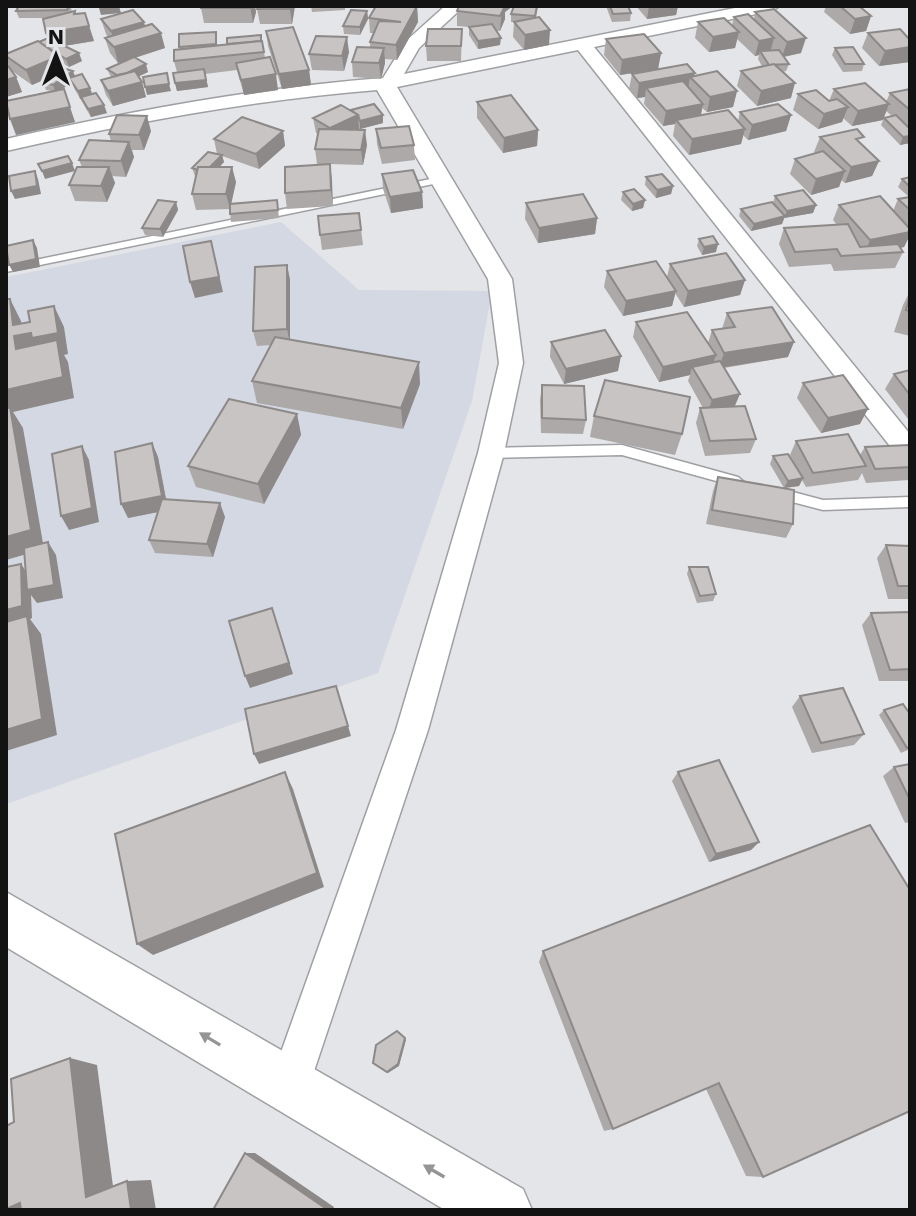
<svg xmlns="http://www.w3.org/2000/svg" width="916" height="1216" viewBox="0 0 916 1216" font-family="'Work Sans',sans-serif">
  <rect width="100%" height="100%" fill="#e4e5e9"/>
  <polygon fill="#d4d8e2" points="281,222 359,290 492,291 472,401 378,673 6,804 6,277"/>
  <g fill="none" stroke-linecap="round" stroke-linejoin="round">
    <defs>
      <g id="lane">
        <polygon points="440,177 443,178 443,182 6,272 6,266"/>
        <polygon points="622,445 738,477 744,482 738,487 622,455 491,458 485,453 491,448"/>
        <polygon points="778,488 823,500 910,497 910,507 823,510 773,497 772,493"/>
      </g>
      <path id="street" d="M445,6H464L419,48L404,74L745,6H780L771,11L594,47L910,434V463L901,460L578,50L397,87L512,279L523,363L504,453L428,730L309,1086L303,1100L289,1106L275,1100L269,1086L396,730L478,453L499,363L488,279L377,90C251,100 129,123 6,151V139C131,111 255,88 383,78L406,41Z"/>
      <polygon id="secondary" points="6,892 523,1189 532,1210 445,1210 6,947"/>
    </defs>
    <use href="#lane" stroke="#9fa0a3" stroke-width="3"/>
    <use href="#street" stroke="#9fa0a3" stroke-width="3"/>
    <use href="#secondary" stroke="#9fa0a3" stroke-width="3"/>
    <use href="#lane" fill="#fff" fill-rule="evenodd"/>
    <use href="#street" fill="#fff" fill-rule="evenodd"/>
    <use href="#secondary" fill="#fff" fill-rule="evenodd"/>
  </g>
  <g fill="#aca9a8">
    <polygon points="19,6 70,6 72,11 76,14 85,13 94,41 64,46 82,61 69,67 62,63 64,68 75,76 107,113 91,117 71,83 61,90 75,122 16,135 52,91 46,90 43,82 49,77 32,85 12,71 16,77 22,92 6,97 6,63 10,68 6,59 6,54 47,38 46,33 47,18 19,18 16,11"/>
    <polygon points="201,6 255,6 256,12 253,23 204,23 201,8"/>
    <polygon points="258,6 295,6 292,24 260,24 257,9"/>
    <polygon points="311,6 345,6 345,10 312,12"/>
    <polygon points="417,6 418,22 397,60 385,59 385,63 381,79 353,77 352,62 370,47 370,42 374,33 370,33 369,18"/>
    <polygon points="459,6 513,6 505,12 505,19 500,31 496,31 500,45 478,49 469,35 469,27 457,26 457,11"/>
    <polygon points="538,6 536,18 549,45 524,50 513,37 514,22 515,22 511,22 511,14"/>
    <polygon points="606,6 628,6 631,13 630,21 612,22"/>
    <polygon points="636,6 678,6 676,15 647,19"/>
    <polygon points="826,6 859,6 871,16 866,31 850,34 824,12"/>
    <polygon points="367,11 368,19 360,35 344,34 343,26"/>
    <polygon points="755,12 801,53 784,57 789,64 786,71 783,72 791,98 757,106 737,86 741,71 762,66 758,59 759,55 755,56 737,39 735,48 709,52 695,38 698,22 732,25 734,17 754,19"/>
    <polygon points="101,19 145,26 165,48 135,58 148,72 138,77 142,82 146,97 113,106 106,95 101,80 111,77 107,69 128,60 118,63 110,53 105,38 108,37 106,34"/>
    <polygon points="462,29 461,61 427,61 426,46"/>
    <polygon points="266,31 309,70 311,85 282,89 268,46"/>
    <polygon points="868,33 910,62 879,66 862,48"/>
    <polygon points="179,34 219,45 227,44 261,35 265,58 278,90 244,95 237,70 205,74 208,87 177,91 175,83 177,72 174,61 179,49"/>
    <polygon points="606,39 661,53 658,69 620,75 604,55"/>
    <polygon points="835,48 864,64 862,71 843,72 832,55"/>
    <polygon points="349,52 344,71 312,70 309,54"/>
    <polygon points="632,74 694,76 737,91 733,107 707,112 702,108 701,115 738,121 740,112 791,115 786,131 748,140 743,135 741,144 689,155 673,136 675,124 663,126 644,104 645,97 637,98 629,89"/>
    <polygon points="834,89 886,102 890,93 910,89 910,143 900,145 881,125 884,118 892,116 886,111 883,120 852,126 843,118 842,122 818,129 793,110 798,94 829,101"/>
    <polygon points="477,102 538,130 537,146 503,153 477,118"/>
    <polygon points="352,111 383,115 383,123 360,129 359,126 367,145 363,165 330,164 333,206 287,209 285,193 328,164 317,164 315,149 318,134 316,133 313,118"/>
    <polygon points="376,129 414,145 415,160 382,164 377,144"/>
    <polygon points="151,131 144,150 132,150 134,157 126,177 112,176 115,183 107,202 75,201 69,185 82,167 79,160 111,141 109,134"/>
    <polygon points="283,131 285,146 259,169 222,156 224,162 219,167 236,182 231,204 277,200 279,218 231,222 230,209 196,210 192,194 196,177 195,176 192,168 217,154 214,139"/>
    <polygon points="820,137 861,144 879,161 872,176 845,183 841,180 839,187 811,195 790,174 795,159 815,153 814,152"/>
    <polygon points="382,174 422,192 423,208 391,213 383,189"/>
    <polygon points="646,177 673,186 671,194 656,198 645,185"/>
    <polygon points="910,177 910,235 904,247 900,248 903,252 895,268 834,271 831,264 789,267 779,244 784,228 837,225 833,220 839,205 893,211 898,199 909,197 898,187 902,179"/>
    <polygon points="623,192 645,200 643,208 632,211 621,200"/>
    <polygon points="775,196 816,205 813,213 784,218 782,224 751,231 739,216 741,209 773,203"/>
    <polygon points="176,202 178,210 163,237 145,235 142,228"/>
    <polygon points="526,203 597,218 595,234 538,243 525,219"/>
    <polygon points="359,213 363,245 322,250 320,235"/>
    <polygon points="699,239 716,252 702,255 697,246"/>
    <polygon points="670,264 745,280 740,295 684,307 675,293 672,306 623,316 604,287 607,271 667,277"/>
    <polygon points="287,265 290,280 290,340 420,384 403,429 257,403 252,381 271,345 257,346 253,331"/>
    <polygon points="910,291 910,336 894,332 903,305"/>
    <polygon points="727,313 788,357 724,368 735,406 756,439 750,453 705,456 696,423 700,408 703,408 688,381 690,375 659,382 633,337 636,322 708,343 712,330 722,329"/>
    <polygon points="551,342 618,371 564,384 550,357"/>
    <polygon points="910,370 910,418 908,419 885,389 894,374"/>
    <polygon points="803,383 860,424 821,433 797,398"/>
    <polygon points="542,385 586,420 583,434 541,433 540,400"/>
    <polygon points="297,414 301,435 264,504 196,487 188,466"/>
    <polygon points="594,416 682,434 675,455 590,437"/>
    <polygon points="796,441 860,455 865,447 910,448 910,479 909,480 866,483 862,473 858,480 806,487 802,480 799,486 784,488 770,464 773,456 794,463 790,455"/>
    <polygon points="152,443 158,457 166,499 225,517 213,557 155,553 149,540 158,512 128,518"/>
    <polygon points="718,477 793,524 786,538 706,524 713,491"/>
    <polygon points="886,545 910,546 910,599 888,599 877,558"/>
    <polygon points="689,567 716,594 713,601 697,603 687,574"/>
    <polygon points="910,612 910,681 879,681 862,625 871,613"/>
    <polygon points="800,696 864,734 854,745 812,753 792,707"/>
    <polygon points="884,710 910,749 901,753 879,715"/>
    <polygon points="910,764 910,822 905,823 883,776 894,767"/>
    <polygon points="678,772 759,842 751,850 709,862 672,781"/>
    <polygon points="870,825 763,1177 746,1176 706,1089 613,1129 604,1131 539,962 543,951"/>
  </g>
  <g fill="#8c8988">
    <polygon points="111,6 119,6 121,13 101,15 99,8"/>
    <polygon points="250,6 255,6 256,12 253,23"/>
    <polygon points="291,6 295,6 292,24 290,9"/>
    <polygon points="417,6 418,22 397,60 396,45"/>
    <polygon points="502,6 513,6 505,12 505,19 500,31"/>
    <polygon points="649,6 678,6 676,15 647,19"/>
    <polygon points="75,11 80,26 89,26 94,41 51,48 46,33 74,14"/>
    <polygon points="367,11 368,19 360,35 360,27"/>
    <polygon points="871,16 866,31 850,34 855,19"/>
    <polygon points="144,22 148,37 115,46 111,31"/>
    <polygon points="550,30 549,45 524,50 525,35"/>
    <polygon points="739,32 735,48 709,52 713,37"/>
    <polygon points="161,33 165,48 118,63 114,47"/>
    <polygon points="347,37 349,52 344,71 342,56"/>
    <polygon points="501,38 500,45 478,49 478,41"/>
    <polygon points="774,38 770,53 760,51 759,55 755,56 759,41"/>
    <polygon points="806,38 801,53 782,57 787,42"/>
    <polygon points="910,47 910,62 879,66 885,51"/>
    <polygon points="384,48 385,63 381,79 379,63"/>
    <polygon points="79,53 82,61 69,67 66,59"/>
    <polygon points="661,53 658,69 620,75 622,60"/>
    <polygon points="59,56 65,71 32,85 26,70"/>
    <polygon points="146,64 148,72 121,84 119,76"/>
    <polygon points="204,69 208,87 177,91 175,83"/>
    <polygon points="309,70 311,85 282,89 279,74"/>
    <polygon points="73,71 76,79 69,78 71,83 56,93 53,85"/>
    <polygon points="695,73 693,79 690,77 688,89 646,88 645,97 637,98 639,83"/>
    <polygon points="276,74 278,90 244,95 241,80"/>
    <polygon points="16,77 22,92 6,97 6,80"/>
    <polygon points="142,82 146,97 113,106 108,91"/>
    <polygon points="795,83 791,98 757,106 761,91"/>
    <polygon points="169,84 171,91 147,95 145,87"/>
    <polygon points="90,88 93,96 80,99 78,91"/>
    <polygon points="64,89 75,122 16,135 10,119"/>
    <polygon points="737,91 733,107 707,112 710,97"/>
    <polygon points="703,104 700,119 676,120 675,124 663,126 666,111"/>
    <polygon points="889,104 883,120 852,126 858,111"/>
    <polygon points="104,105 107,113 91,117 88,109"/>
    <polygon points="848,107 842,122 818,129 824,114"/>
    <polygon points="358,115 359,130 332,143 330,128"/>
    <polygon points="383,115 383,123 360,129 360,121"/>
    <polygon points="791,115 786,131 748,140 752,125"/>
    <polygon points="147,116 151,131 144,150 139,135"/>
    <polygon points="745,129 741,144 689,155 692,139"/>
    <polygon points="365,130 367,145 363,165 361,150"/>
    <polygon points="538,130 537,146 503,153 504,138"/>
    <polygon points="283,131 285,146 259,169 256,154"/>
    <polygon points="910,136 910,143 900,145 903,137"/>
    <polygon points="129,142 134,157 126,177 121,161"/>
    <polygon points="222,155 224,162 208,179 206,172"/>
    <polygon points="879,161 872,176 845,183 851,167"/>
    <polygon points="72,163 75,171 45,179 42,171"/>
    <polygon points="330,164 332,180 333,206 331,190"/>
    <polygon points="109,167 115,183 107,202 101,186"/>
    <polygon points="232,167 236,182 230,209 226,194"/>
    <polygon points="35,171 38,179 41,194 15,199 11,191"/>
    <polygon points="845,171 839,187 811,195 816,179"/>
    <polygon points="673,186 671,194 656,198 657,190"/>
    <polygon points="422,192 423,208 391,213 390,197"/>
    <polygon points="645,200 643,208 632,211 633,204"/>
    <polygon points="176,202 178,210 163,237 160,229"/>
    <polygon points="816,205 813,213 784,218 787,211"/>
    <polygon points="785,216 782,224 751,231 754,224"/>
    <polygon points="597,218 595,234 538,243 539,228"/>
    <polygon points="910,232 910,235 904,247 864,255 870,240"/>
    <polygon points="33,240 37,248 40,267 13,272 9,265"/>
    <polygon points="211,241 223,292 195,298 190,282"/>
    <polygon points="718,244 716,252 702,255 704,247"/>
    <polygon points="287,265 290,280 290,344 287,329"/>
    <polygon points="745,280 740,295 684,307 688,291"/>
    <polygon points="676,291 672,306 623,316 626,301"/>
    <polygon points="10,299 21,321 23,334 54,306 64,327 68,354 64,355 68,362 74,398 13,412 23,428 44,549 6,560 6,390 13,325"/>
    <polygon points="794,342 788,357 719,368 724,353"/>
    <polygon points="716,355 711,370 692,367 690,375 659,382 663,367"/>
    <polygon points="621,356 618,371 564,384 566,369"/>
    <polygon points="419,362 420,384 403,429 401,408"/>
    <polygon points="740,394 734,408 707,414 712,400"/>
    <polygon points="868,409 860,424 821,433 828,418"/>
    <polygon points="297,414 301,435 264,504 258,484"/>
    <polygon points="152,443 158,457 168,510 128,518 121,504"/>
    <polygon points="82,446 89,460 99,522 69,530 61,516"/>
    <polygon points="803,478 799,486 784,488 788,481"/>
    <polygon points="220,503 225,517 213,557 207,544"/>
    <polygon points="48,542 56,555 63,598 37,603 31,595 32,618 30,619 41,634 57,735 6,751 6,610 21,564 30,577"/>
    <polygon points="272,608 293,674 250,688 245,676"/>
    <polygon points="348,726 351,736 259,764 254,754"/>
    <polygon points="285,772 293,789 324,887 153,955 137,944"/>
    <polygon points="759,842 751,850 709,862 716,854"/>
    <polygon points="405,1038 406,1040 399,1066 388,1073 387,1072"/>
    <polygon points="70,1058 97,1065 114,1194 86,1197"/>
    <polygon points="245,1153 255,1153 334,1207 333,1210 328,1210"/>
    <polygon points="151,1180 156,1210 131,1210 127,1181"/>
    <polygon points="20,1203 36,1206 6,1210 6,1209"/>
  </g>
  <g fill="#c8c4c3" stroke="#8c8988" stroke-width="2">
    <polygon points="19,6 69,6 67,10 16,11"/>
    <rect x="201" y="6" width="49" height="2"/>
    <polygon points="258,6 291,6 290,9 257,9"/>
    <polygon points="376,6 417,6 396,45 370,42 379,21 401,22 369,18"/>
    <polygon points="459,6 505,6 500,16 457,11"/>
    <polygon points="514,6 537,6 535,16 511,14"/>
    <polygon points="610,6 628,6 631,13 613,14"/>
    <polygon points="840,6 859,6 871,16 855,19"/>
    <polygon points="774,9 806,38 787,42 755,12"/>
    <polygon points="133,10 144,22 111,31 101,19"/>
    <polygon points="351,10 367,11 360,27 343,26"/>
    <polygon points="75,11 74,14 85,13 89,26 46,33 43,19"/>
    <polygon points="748,14 774,38 759,41 734,17"/>
    <polygon points="539,17 550,30 525,35 514,22"/>
    <polygon points="724,18 739,32 713,37 698,22"/>
    <polygon points="152,24 161,33 114,47 105,38"/>
    <polygon points="492,24 501,38 478,41 469,27"/>
    <polygon points="293,27 309,70 279,74 266,31"/>
    <polygon points="428,29 462,29 461,46 426,46"/>
    <polygon points="900,29 910,40 910,47 885,51 868,33"/>
    <polygon points="216,32 216,44 179,47 179,34"/>
    <polygon points="644,34 661,53 622,60 606,39"/>
    <polygon points="261,35 261,41 227,44 227,38"/>
    <polygon points="316,36 347,37 342,56 309,54"/>
    <polygon points="48,38 79,53 66,59 39,42"/>
    <polygon points="38,41 59,56 26,70 6,56 6,54"/>
    <polygon points="262,41 264,52 174,61 174,50"/>
    <polygon points="357,47 384,48 379,63 352,62"/>
    <polygon points="853,47 864,64 845,64 835,48"/>
    <polygon points="779,50 789,64 769,65 760,51"/>
    <polygon points="134,57 146,64 127,73 117,75 107,69"/>
    <polygon points="270,57 276,74 241,80 236,63"/>
    <polygon points="6,63 16,77 6,80"/>
    <polygon points="687,64 695,73 639,83 632,74"/>
    <polygon points="774,64 795,83 761,91 741,71"/>
    <polygon points="63,68 73,71 53,85 43,82"/>
    <polygon points="204,69 206,80 175,83 173,73"/>
    <polygon points="135,71 142,82 108,91 101,80"/>
    <polygon points="717,71 737,91 710,97 690,77"/>
    <polygon points="167,73 169,84 145,87 143,77"/>
    <polygon points="82,74 90,88 78,91 69,78"/>
    <polygon points="683,81 703,104 666,111 646,88"/>
    <polygon points="865,83 889,104 858,111 834,89"/>
    <polygon points="64,89 70,107 10,119 6,101"/>
    <polygon points="910,89 910,110 890,93"/>
    <polygon points="816,90 829,101 837,99 848,107 824,114 798,94"/>
    <polygon points="96,93 104,105 88,109 81,97"/>
    <polygon points="511,95 538,130 504,138 477,102"/>
    <polygon points="374,104 383,115 360,121 358,115 351,110"/>
    <polygon points="778,104 791,115 752,125 740,112"/>
    <polygon points="341,105 358,115 330,128 313,118"/>
    <polygon points="728,110 745,129 692,139 676,120"/>
    <polygon points="117,115 147,116 139,135 109,134"/>
    <polygon points="896,115 910,129 910,136 903,137 884,118"/>
    <polygon points="242,117 283,131 256,154 214,139"/>
    <polygon points="409,126 414,145 381,148 376,129"/>
    <polygon points="319,129 365,130 361,150 315,149"/>
    <polygon points="857,129 864,137 856,139 879,161 851,167 820,137"/>
    <polygon points="89,140 129,142 121,161 79,160"/>
    <polygon points="823,151 845,171 816,179 795,159"/>
    <polygon points="208,152 222,155 210,167 198,167 198,170 192,168"/>
    <polygon points="68,156 72,163 42,171 38,164"/>
    <polygon points="330,164 331,190 285,193 285,167"/>
    <polygon points="77,167 109,167 101,186 69,185"/>
    <polygon points="198,167 232,167 226,194 192,194"/>
    <polygon points="413,170 422,192 390,197 382,174"/>
    <polygon points="35,171 37,186 11,191 9,176"/>
    <polygon points="662,174 673,186 657,190 646,177"/>
    <polygon points="910,177 910,187 902,179"/>
    <polygon points="634,189 645,200 633,204 623,192"/>
    <polygon points="803,190 816,205 787,211 775,196"/>
    <polygon points="583,194 597,218 539,228 526,203"/>
    <polygon points="880,196 910,229 910,232 870,240 839,205"/>
    <polygon points="910,197 910,210 898,199"/>
    <polygon points="158,200 176,202 160,229 142,228"/>
    <polygon points="277,200 278,210 230,214 230,204"/>
    <polygon points="772,202 785,216 754,224 741,209"/>
    <polygon points="359,213 361,230 320,235 318,216"/>
    <polygon points="848,224 860,247 898,244 903,252 841,256 837,249 795,252 784,228"/>
    <polygon points="713,236 718,244 704,247 699,239"/>
    <polygon points="33,240 36,259 9,265 6,246"/>
    <polygon points="211,241 219,277 190,282 183,246"/>
    <polygon points="726,253 745,280 688,291 670,264"/>
    <polygon points="656,261 676,291 626,301 607,271"/>
    <polygon points="287,265 287,329 253,331 255,267"/>
    <polygon points="910,296 910,311 906,310"/>
    <polygon points="6,299 10,299 13,325 30,322 28,311 54,306 58,333 32,338 31,333 14,336 16,349 57,340 63,377 6,390"/>
    <polygon points="772,307 794,342 724,353 712,330 735,327 727,313"/>
    <polygon points="687,312 716,355 663,367 636,322"/>
    <polygon points="605,330 621,356 566,369 551,342"/>
    <polygon points="275,337 419,362 401,408 252,381"/>
    <polygon points="720,361 740,394 712,400 692,367"/>
    <polygon points="910,370 910,395 894,374"/>
    <polygon points="843,375 868,409 828,418 803,383"/>
    <polygon points="605,380 690,397 682,434 594,416"/>
    <polygon points="542,385 584,386 586,420 542,418"/>
    <polygon points="229,399 297,414 258,484 188,466"/>
    <polygon points="745,406 756,439 710,441 700,408"/>
    <polygon points="10,407 31,530 6,537 6,409"/>
    <polygon points="848,434 866,466 813,473 796,441"/>
    <polygon points="152,443 162,496 121,504 115,452"/>
    <polygon points="909,445 910,448 910,467 875,469 865,447"/>
    <polygon points="82,446 92,508 61,516 52,454"/>
    <polygon points="788,454 803,478 788,481 773,456"/>
    <polygon points="718,477 794,490 793,524 712,510"/>
    <polygon points="162,499 220,503 207,544 149,540"/>
    <polygon points="48,542 54,585 27,590 24,548"/>
    <polygon points="886,545 910,546 910,586 898,586"/>
    <polygon points="21,564 22,606 6,610 6,567"/>
    <polygon points="689,567 708,567 716,594 700,596"/>
    <polygon points="272,608 289,663 245,676 229,621"/>
    <polygon points="910,612 910,669 890,670 871,613"/>
    <polygon points="27,616 42,719 6,730 6,622"/>
    <polygon points="336,686 348,726 254,754 245,709"/>
    <polygon points="843,688 864,734 821,743 800,696"/>
    <polygon points="903,704 910,714 910,747 907,748 884,710"/>
    <polygon points="719,760 759,842 716,854 678,772"/>
    <polygon points="910,764 910,800 894,767"/>
    <polygon points="285,772 317,873 137,944 115,834"/>
    <polygon points="870,825 910,890 910,1111 763,1177 719,1083 613,1129 543,951"/>
    <polygon points="397,1031 405,1038 398,1064 387,1072 373,1063 376,1045"/>
    <polygon points="70,1058 86,1197 127,1181 131,1210 21,1210 20,1203 6,1209 6,1126 14,1122 11,1079"/>
    <polygon points="245,1153 328,1210 213,1210"/>
  </g>
  <defs><path id="oneway-solid" d="M-6-.8H1V-3.2L6.5 0L1 3.2V.8H-6Z" transform="scale(2)"/></defs>
  <g fill="#959595">
    <use href="#oneway-solid" transform="translate(210 1039) rotate(-149)"/>
    <use href="#oneway-solid" transform="translate(434 1171) rotate(-150)"/>
  </g>
  <rect width="916" height="1216" fill="none" stroke="#131314" stroke-width="16"/>
  <g transform="translate(56 56)" stroke="#e4e5e9" stroke-width="6" paint-order="stroke">
  <path d="M0-6L14 30L0 20L-14 30Z" fill="#131314"/>
  <text y="-12" font-size="22" font-weight="bold" text-anchor="middle" fill="#131314">N</text>
  </g>
</svg>
